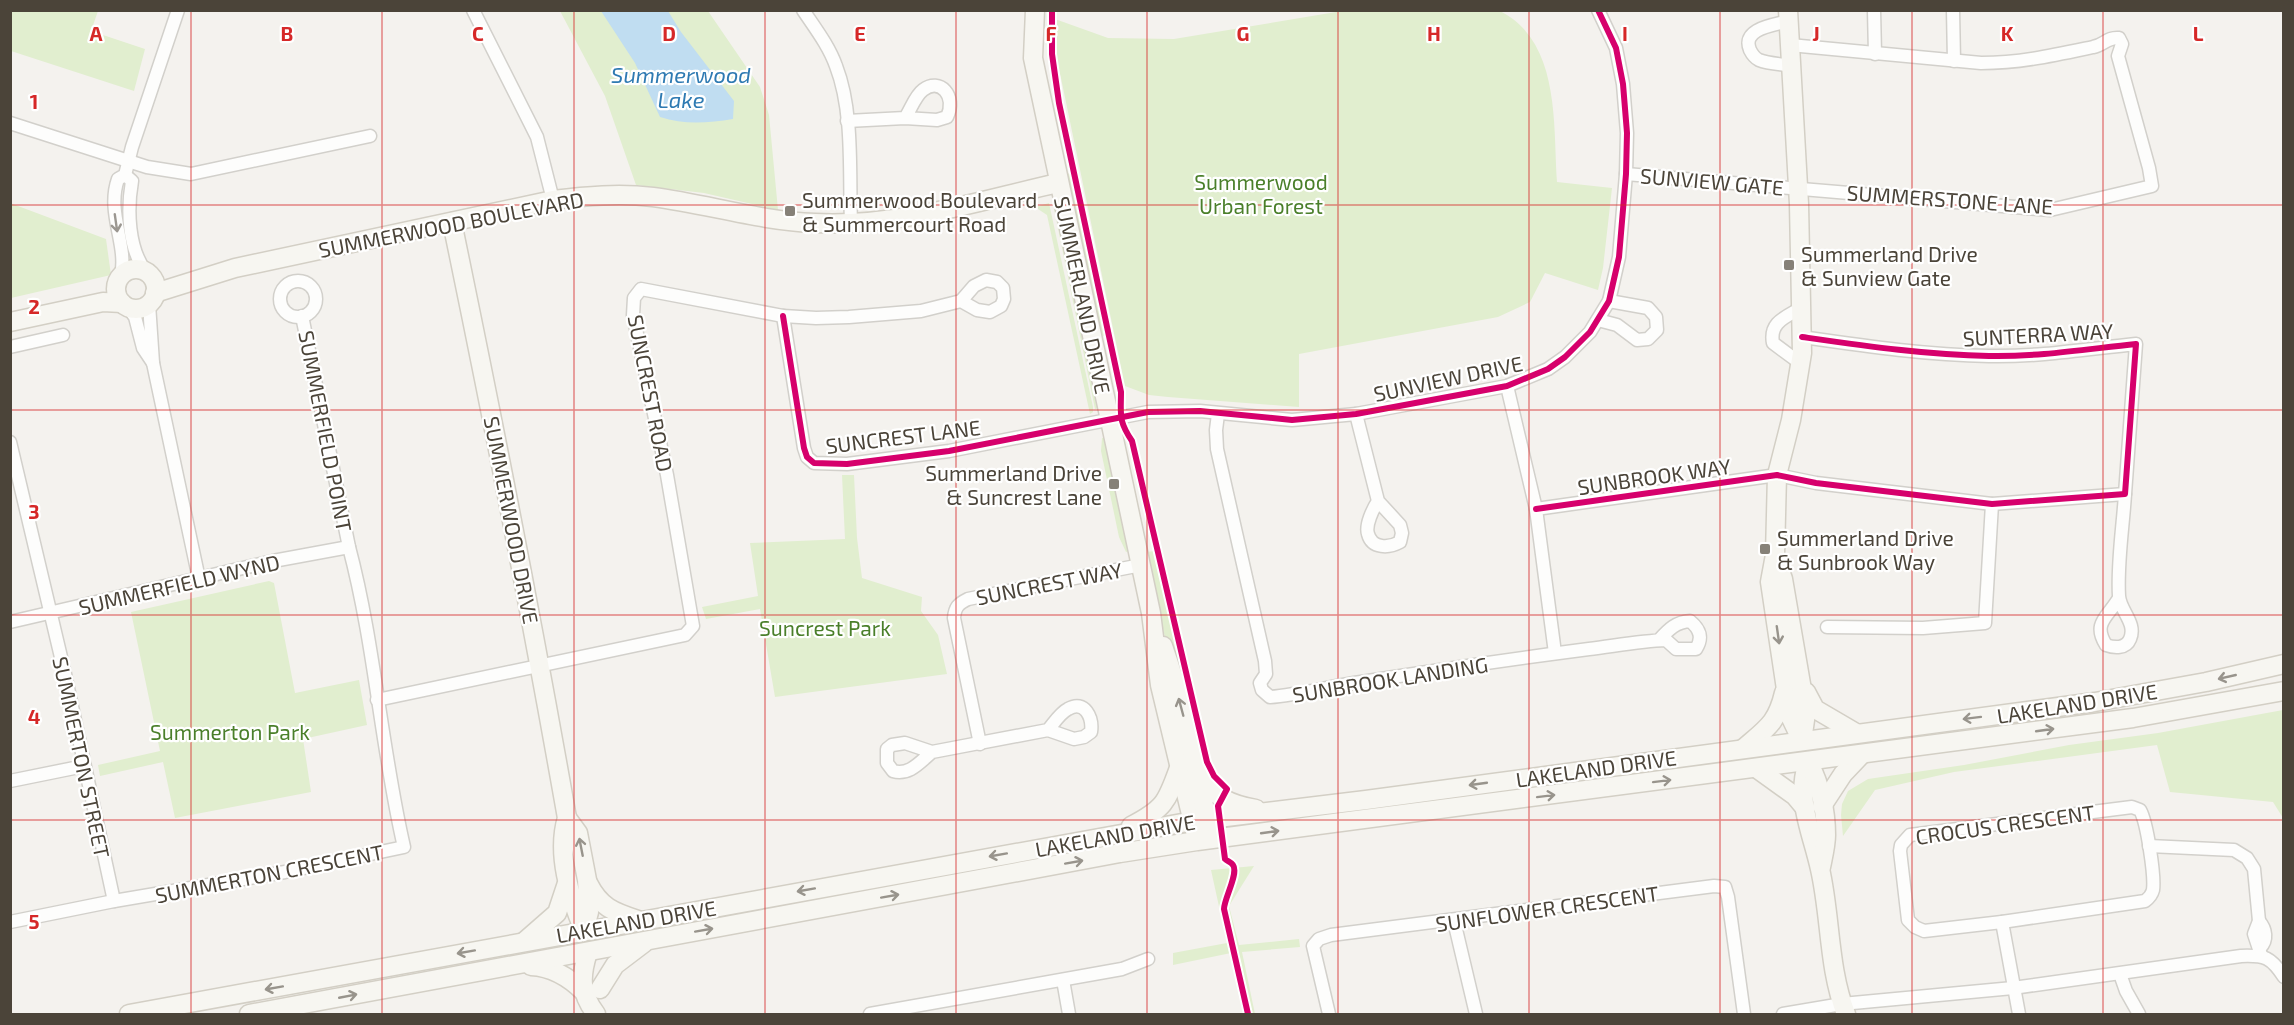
<svg xmlns="http://www.w3.org/2000/svg" width="2294" height="1025" viewBox="0 0 2294 1025" font-family="'Exo 2',sans-serif">
  <rect width="100%" height="100%" fill="#f4f2ee"/>
  <g fill="#e1eecf">
    <polygon points="11,10 98,11 91,31 145,49 134,91 11,51"/>
    <path d="M1498,10C1561,40 1553,124 1557,182L1612,188L1603,268L1598,290L1545,273L1530,302L1498,317L1299,354V407L1168,397L1149,395L1125,386L1057,59L1055,19L1108,38L1174,39L1342,11Z"/>
    <polygon points="560,11 708,11 760,87 769,115 778,210 704,193 636,185 605,96"/>
    <polygon points="1073,173 1107,335 1102,336 1066,174"/>
    <polygon points="1054,198 1099,408 1095,409 1052,199"/>
    <polygon points="10,203 106,239 111,275 11,298"/>
    <polygon points="1049,203 1093,407 1093,412 1090,414 1047,215 1035,207"/>
    <polygon points="1105,437 1129,551 1126,552 1119,537 1101,451 1102,438"/>
    <polygon points="842,475 854,475 857,538 862,578 922,597 921,611 938,635 947,674 775,697 760,609 706,619 702,607 758,596 750,543 845,539"/>
    <path d="M1154,551L1207,769L1210,784C1186,708 1159,631 1147,552Z"/>
    <polygon points="269,581 274,583 295,693 359,680 367,725 303,739 311,792 175,818 163,762 100,776 98,765 160,751 131,612"/>
    <polygon points="2283,710 2283,818 2273,802 2170,792 2157,745 1954,772 1875,790 1843,836 1841,815 1842,804 1848,791 1868,779 1964,765 2069,745 2158,733"/>
    <polygon points="1254,866 1229,906 1239,945 1299,939 1300,947 1242,952 1255,1014 1244,1014 1231,953 1173,965 1173,953 1227,943 1211,870"/>
  </g>
  <path fill="#c0ddf1" d="M601,11H668L681,32L734,101L733,119C708,123 684,125 660,117L635,63Z"/>
  <g fill="none" stroke-linecap="round" stroke-linejoin="round">
    <defs>
      <g id="street">
        <polyline points="473,10 537,137 553,200"/>
        <path d="M803,10C815,28 829,46 836,66C854,112 849,174 851,223"/>
        <polyline points="1874,10 1875,54"/>
        <polyline points="1953,10 1954,61"/>
        <path d="M1789,21C1775,25 1741,28 1750,50C1752,54 1755,58 1759,60C1769,64 1782,64 1792,66"/>
        <path d="M847,121L905,118L937,120L947,117C957,96 940,77 923,90C915,96 911,109 905,118"/>
        <polyline points="10,123 147,167 191,174 370,136"/>
        <path d="M1626,174L2050,210L2152,186L2149,168L2118,56L2122,44L2119,38C2107,37 2104,45 2093,47C2055,55 2020,63 1981,63L1790,45"/>
        <path d="M125,175L132,181C127,210 128,248 146,272"/>
        <path d="M121,276C128,244 106,213 118,179L125,175L132,147L178,10"/>
        <circle cx="298" cy="299" r="18"/>
        <polyline points="127,306 135,317 143,348 153,363 149,304"/>
        <polyline points="783,316 804,448 807,457 814,463 847,464 949,451 1148,412 1200,411 1292,420 1356,414 1507,386 1548,369 1565,357 1590,332 1609,301 1619,257 1626,174 1627,133 1623,84 1616,48 1598,10"/>
        <polyline points="1598,320 1617,325 1637,340 1648,339 1657,330 1656,317 1648,308 1609,301"/>
        <polyline points="10,347 63,335"/>
        <polyline points="153,363 199,579"/>
        <path d="M1800,363L1773,343C1769,322 1786,317 1801,308"/>
        <polyline points="1507,386 1536,509 1555,653"/>
        <path d="M1218,414L1216,430L1217,449L1265,661L1266,674L1260,683L1262,690L1270,697C1298,695 1332,686 1361,682C1437,670 1512,659 1589,649C1614,646 1640,641 1666,640L1676,649H1696C1703,638 1700,629 1690,621C1676,622 1669,629 1659,640"/>
        <path d="M1356,414L1378,501L1400,525L1402,533L1400,542C1389,548 1372,549 1368,534C1365,525 1373,509 1378,501"/>
        <polyline points="10,442 65,674 114,901"/>
        <path d="M1536,509L1777,475L1816,483L1992,504L2125,494L2136,344C2087,349 2038,357 1989,356C1926,355 1865,346 1802,337"/>
        <path d="M2119,598C2108,617 2092,623 2106,645C2114,648 2126,649 2130,639C2137,623 2120,611 2119,596C2117,563 2123,527 2125,494"/>
        <polyline points="10,622 273,561 349,547"/>
        <polyline points="1827,627 1923,628 1985,623 1992,504"/>
        <polyline points="377,700 685,635 693,626 667,475 633,315 634,298 641,289 783,316 816,318 849,317 921,311 961,301 974,286 986,280 997,282 1003,288 1004,299 1001,306 990,312 977,310 961,301"/>
        <path d="M980,744L954,618C955,607 958,604 968,599L1141,565"/>
        <path d="M932,752C920,762 909,776 893,771L887,763V749L892,745L905,743L932,752L1048,730L1074,739L1084,737L1091,732C1093,718 1085,699 1068,709C1060,713 1054,723 1048,730"/>
        <polyline points="10,781 84,766"/>
        <path d="M2132,807L2140,810C2147,822 2155,876 2153,890C2152,894 2149,898 2145,901L2002,922L1924,931L1915,927L1908,920L1900,851L1901,845L1910,835Z"/>
        <polyline points="2149,846 2234,850 2247,858 2254,869 2259,921 2254,934 2261,955"/>
        <polyline points="1454,921 1476,1014"/>
        <path d="M2259,921C2266,929 2268,940 2260,948"/>
        <path d="M10,922L114,901L285,872L404,847C381,748 375,645 349,547L302,316"/>
        <polyline points="2002,922 2019,1014"/>
        <polyline points="2120,974 2126,991 2139,1014"/>
        <polyline points="1063,980 1069,1014"/>
        <polyline points="870,1014 1122,969 1148,959"/>
        <polyline points="1329,1014 1313,946 1319,939 1331,935 1714,886 1725,887 1728,897 1744,1014"/>
        <path d="M1783,1014L1842,1004L2013,988L2241,956C2265,955 2271,957 2284,977"/>
      </g>
      <g id="secondary">
        <polyline points="1035,10 1033,58 1151,613 1160,685 1195,831"/>
        <polyline points="1788,10 1799,204 1802,353 1791,420 1777,475 1775,555 1770,582 1790,716 1802,741"/>
        <path d="M452,222C493,420 532,619 567,818C556,854 570,897 584,931"/>
        <circle cx="136" cy="289" r="20"/>
        <path d="M155,293L235,268L553,200C586,196 619,193 653,197C707,204 760,221 815,223C899,227 978,201 1058,183"/>
        <polyline points="10,322 103,302 122,303"/>
        <polyline points="1776,560 1783,579 1806,713 1802,741"/>
        <path d="M1163,646C1184,705 1196,768 1209,829"/>
        <polyline points="1806,692 1815,709 1856,733"/>
        <path d="M1744,748C1767,728 1777,723 1784,693"/>
        <path d="M1808,762C1795,800 1812,832 1820,869C1831,917 1828,968 1846,1014"/>
        <path d="M1808,762C1820,782 1826,811 1826,835C1826,845 1823,857 1821,867"/>
        <polyline points="1756,768 1795,796 1805,808"/>
        <path d="M1201,775C1212,797 1232,805 1256,809"/>
        <polyline points="1822,806 1843,774 1862,754"/>
        <polyline points="567,818 578,833 587,880 589,912 584,931"/>
        <path d="M1131,826C1166,808 1167,801 1180,765"/>
        <path d="M588,883C600,907 613,912 638,920"/>
        <polyline points="525,941 557,913 567,883"/>
        <path d="M588,952C580,977 580,993 596,1014"/>
        <path d="M531,966C552,967 569,977 584,992"/>
        <polyline points="600,989 615,965 644,943"/>
        <polyline points="129,1014 1193,821 1366,800 2095,702 2206,682 2284,664"/>
        <polyline points="249,1014 1120,853 1197,841 2133,718 2284,691"/>
      </g>
    </defs>
    <use href="#street" stroke="#d2d0cb" stroke-width="15"/>
    <use href="#secondary" stroke="#d3cfc5" stroke-width="21"/>
    <use href="#street" stroke="#fdfdfc" stroke-width="12"/>
    <use href="#secondary" stroke="#f7f6f1" stroke-width="18"/>
    <defs>
      <g id="cycleway">
        <path d="M1052,10V54L1059,103L1121,392C1121,415 1118,420 1132,441L1207,762L1214,776L1227,789L1218,806L1225,859C1227,861 1231,862 1233,865C1239,873 1224,899 1224,909L1248,1014"/>
        <polyline points="783,316 804,448 807,457 814,463 847,464 949,451 1148,412 1200,411 1292,420 1356,414 1507,386 1548,369 1565,357 1590,332 1609,301 1619,257 1626,174 1627,133 1623,84 1616,48 1598,10"/>
        <path d="M1536,509L1777,475L1816,483L1992,504L2125,494L2136,344C2087,349 2038,357 1989,356C1926,355 1865,346 1802,337"/>
      </g>
    </defs>
    <use href="#cycleway" stroke="#fff" stroke-width="10"/>
    <use href="#cycleway" stroke="#d6006c" stroke-width="6"/>
  </g>
  <defs><path id="oneway-shaft" d="M-6 0H5M1.5-3L5.5 0L1.5 3" fill="none" stroke-width="1.6" stroke-linecap="round" stroke-linejoin="round" transform="scale(1.5)"/></defs>
  <use stroke="#9b9791" href="#oneway-shaft" transform="translate(116 223) rotate(82)"/>
  <g stroke="#98948c">
    <use href="#oneway-shaft" transform="translate(1778 635) rotate(82)"/>
    <use href="#oneway-shaft" transform="translate(2227 677) rotate(167)"/>
    <use href="#oneway-shaft" transform="translate(1181 707) rotate(-105)"/>
    <use href="#oneway-shaft" transform="translate(1972 718) rotate(173)"/>
    <use href="#oneway-shaft" transform="translate(2045 730) rotate(-8)"/>
    <use href="#oneway-shaft" transform="translate(1662 781) rotate(-7)"/>
    <use href="#oneway-shaft" transform="translate(1478 784) rotate(172)"/>
    <use href="#oneway-shaft" transform="translate(1546 796) rotate(-7)"/>
    <use href="#oneway-shaft" transform="translate(1270 832) rotate(-8)"/>
    <use href="#oneway-shaft" transform="translate(581 847) rotate(-101)"/>
    <use href="#oneway-shaft" transform="translate(998 855) rotate(170)"/>
    <use href="#oneway-shaft" transform="translate(1074 862) rotate(-10)"/>
    <use href="#oneway-shaft" transform="translate(806 890) rotate(170)"/>
    <use href="#oneway-shaft" transform="translate(890 896) rotate(-10)"/>
    <use href="#oneway-shaft" transform="translate(704 930) rotate(-10)"/>
    <use href="#oneway-shaft" transform="translate(466 952) rotate(170)"/>
    <use href="#oneway-shaft" transform="translate(274 988) rotate(170)"/>
    <use href="#oneway-shaft" transform="translate(348 996) rotate(-11)"/>
  </g>
  <path fill="none" stroke="#d62828" stroke-width="1.5" stroke-opacity="0.55" d="M191,10V1014M382,10V1014M574,10V1014M765,10V1014M956,10V1014M1147,10V1014M1338,10V1014M1529,10V1014M1720,10V1014M1912,10V1014M2103,10V1014M10,205H2284M10,410H2284M10,615H2284M10,820H2284"/>
  <g fill="#868178" stroke="#fff" stroke-width="2">
    <rect x="784" y="205" width="12" height="12" rx="3"/>
    <rect x="1783" y="259" width="12" height="12" rx="3"/>
    <rect x="1108" y="478" width="12" height="12" rx="3"/>
    <rect x="1759" y="543" width="12" height="12" rx="3"/>
  </g>
  <g text-anchor="middle" dominant-baseline="central" stroke-width="4.5" stroke-linejoin="round" paint-order="stroke">
    <g font-size="21" fill="#4a7f2a" stroke="#fff">
      <text x="1261" y="181">Summerwood<tspan x="1261" dy="24">Urban Forest</tspan></text>
      <text x="825" y="627">Suncrest Park</text>
      <text x="230" y="731">Summerton Park</text>
    </g>
    <g font-size="21" fill="#4b4439" stroke="#fff">
      <text transform="translate(1712 181) rotate(5)">SUNVIEW GATE</text>
      <text transform="translate(1950 199) rotate(4)">SUMMERSTONE LANE</text>
      <text transform="translate(451 224) rotate(-11)">SUMMERWOOD BOULEVARD</text>
      <text transform="translate(1083 295) rotate(78)">SUMMERLAND DRIVE</text>
      <text transform="translate(2038 334) rotate(-3)">SUNTERRA WAY</text>
      <text transform="translate(1448 378) rotate(-12)">SUNVIEW DRIVE</text>
      <text transform="translate(651 393) rotate(79)">SUNCREST ROAD</text>
      <text transform="translate(326 431) rotate(79)">SUMMERFIELD POINT</text>
      <text transform="translate(903 436) rotate(-7)">SUNCREST LANE</text>
      <text transform="translate(1654 476) rotate(-8)">SUNBROOK WAY</text>
      <text transform="translate(512 520) rotate(79)">SUMMERWOOD DRIVE</text>
      <text transform="translate(1049 583) rotate(-11)">SUNCREST WAY</text>
      <text transform="translate(179 584) rotate(-13)">SUMMERFIELD WYND</text>
      <text transform="translate(1390 679) rotate(-9)">SUNBROOK LANDING</text>
      <text transform="translate(2077 703) rotate(-9)">LAKELAND DRIVE</text>
      <text transform="translate(82 757) rotate(78)">SUMMERTON STREET</text>
      <text transform="translate(1596 768) rotate(-8)">LAKELAND DRIVE</text>
      <text transform="translate(2005 824) rotate(-8)">CROCUS CRESCENT</text>
      <text transform="translate(1115 835) rotate(-10)">LAKELAND DRIVE</text>
      <text transform="translate(269 873) rotate(-11)">SUMMERTON CRESCENT</text>
      <text transform="translate(1547 908) rotate(-8)">SUNFLOWER CRESCENT</text>
      <text transform="translate(636 921) rotate(-10)">LAKELAND DRIVE</text>
    </g>
    <g font-size="21" fill="#4b4439" stroke="#fff" text-anchor="start">
      <text x="802" y="199">Summerwood Boulevard<tspan x="802" dy="24">&amp; Summercourt Road</tspan></text>
      <text x="1801" y="253">Summerland Drive<tspan x="1801" dy="24">&amp; Sunview Gate</tspan></text>
      <text x="1102" y="472" text-anchor="end">Summerland Drive<tspan x="1102" dy="24">&amp; Suncrest Lane</tspan></text>
      <text x="1777" y="537">Summerland Drive<tspan x="1777" dy="24">&amp; Sunbrook Way</tspan></text>
    </g>
    <g font-size="22" font-style="italic" fill="#2e7ab2" stroke="#fff">
      <text x="681" y="74">Summerwood<tspan x="681" dy="25">Lake</tspan></text>
    </g>
  </g>
  <g font-size="20" text-anchor="middle" font-weight="bold" fill="#d62828" stroke="#fff" stroke-width="4.5" stroke-linejoin="round" paint-order="stroke">
    <text x="96" y="41">A</text>
    <text x="287" y="41">B</text>
    <text x="478" y="41">C</text>
    <text x="669" y="41">D</text>
    <text x="860" y="41">E</text>
    <text x="1051" y="41">F</text>
    <text x="1243" y="41">G</text>
    <text x="1434" y="41">H</text>
    <text x="1625" y="41">I</text>
    <text x="1816" y="41">J</text>
    <text x="2007" y="41">K</text>
    <text x="2198" y="41">L</text>
    <text x="34" y="109">1</text>
    <text x="34" y="314">2</text>
    <text x="34" y="519">3</text>
    <text x="34" y="724">4</text>
    <text x="34" y="929">5</text>
  </g>
  <rect width="2294" height="1025" fill="none" stroke="#4b4439" stroke-width="24"/>
</svg>
